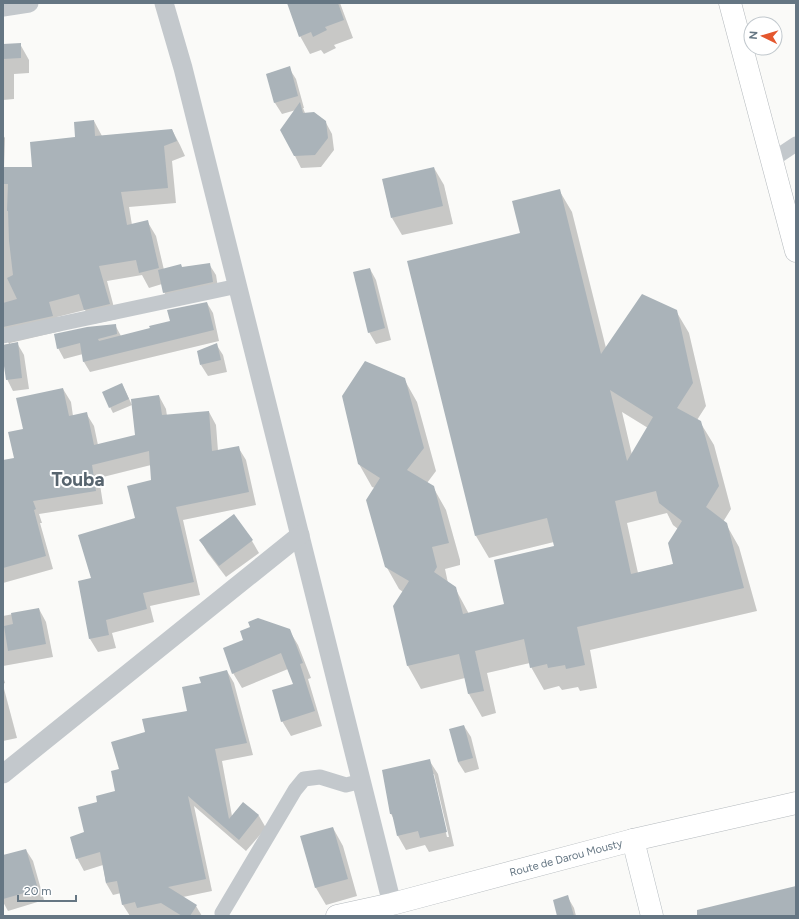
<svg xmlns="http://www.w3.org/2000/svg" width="799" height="919" viewBox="0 0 799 919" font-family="Figtree,sans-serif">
  <rect width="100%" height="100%" fill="#fafaf8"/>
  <g fill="#0003" fill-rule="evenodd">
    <polygon points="288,3 340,3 353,38 334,45 336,48 324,54 321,50 310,54 300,36"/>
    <polygon points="20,44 29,60 29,73 14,74 14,99 3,100 3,45"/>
    <polygon points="289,68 296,79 304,108 303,108 305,113 325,121 332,134 334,150 321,167 301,168 295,156 296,110 282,114 275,103 267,74"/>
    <polygon points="94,121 102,136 172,130 180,145 185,156 172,161 176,203 129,207 132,225 147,221 156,236 164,270 209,264 216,275 219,294 171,304 164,292 162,284 149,288 142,275 107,281 117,319 93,324 85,310 57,317 61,331 10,343 10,344 17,343 24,355 29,389 13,391 7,379 3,352 3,345 9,344 8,342 3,343 3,135 5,138 4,168 33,168 76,138"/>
    <polygon points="434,168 444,185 453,224 402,235 392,218"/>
    <path d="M559,190L572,212L606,348L676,311L689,333L706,406L697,420L700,422L714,445L731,509L723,522L726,524L739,547L757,611L590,650L597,688L580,691L578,687L562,690L559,686L544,690L531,667L530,663L487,673L496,713L482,717L469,694L465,678L421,689L408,666L394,606L403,592L399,589L386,566L375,488L372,487L359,464L404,379L417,402L436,471L427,483L433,487L446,510L460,560V565L445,569L448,583L455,588L469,614L506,605L555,547L554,542L489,558L476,536L521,234ZM622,412L648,428L632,455ZM667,513L673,525L678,529L674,564L638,573L627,523Z"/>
    <polygon points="370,269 376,280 391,340 376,344 369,332"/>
    <polygon points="207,303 213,313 219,341 90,372 84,362 83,354 64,359 58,348 115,325 121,336 151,329 171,322"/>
    <polygon points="216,344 223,355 227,372 208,376 201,365"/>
    <polygon points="122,384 132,405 113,413 110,407"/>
    <polygon points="63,389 71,402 73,416 86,413 94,426 98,445 137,436 159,396 166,409 167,416 209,412 216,425 218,451 238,447 246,460 256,505 183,520 200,595 150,606 154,622 112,633 116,648 98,652 90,639 79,582 92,579 137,519 153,480 151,465 99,478 103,504 39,514 42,523 40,523 53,569 3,583 3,461 15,459 24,430"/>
    <polygon points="234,516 252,541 259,553 226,577 207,552 201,541"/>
    <polygon points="39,609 46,622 53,657 3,666 3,616"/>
    <polygon points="289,630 298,645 311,678 308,679 322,726 291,736 282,721 294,684 288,669 242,688 233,673"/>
    <polygon points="227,671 234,683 253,755 222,761 232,816 243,803 259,816 266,828 246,851 194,806 212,891 183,897 196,906 202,916 170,916 168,915 142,916 142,915 130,916 123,905 121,893 113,895 106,883 103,865 84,871 77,858 86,833 98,803 117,792 120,770 146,733 188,712 203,684"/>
    <polygon points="3,676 5,683 3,684"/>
    <polygon points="3,685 17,738 3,741"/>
    <polygon points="464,726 471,737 479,769 465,773 458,762"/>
    <path d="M429,760L438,774L454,846L429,852L425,845L406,850L398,836L394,819L391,814L383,771ZM432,774H434L449,837H447Z"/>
    <polygon points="333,828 343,846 357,896 326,905 316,888 302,837"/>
    <polygon points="26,850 33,861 44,900 8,911 3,902 3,857"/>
    <polygon points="567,896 574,908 576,916 558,916"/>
  </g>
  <g fill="#aab3b9" fill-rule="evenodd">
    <polygon points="287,3 338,3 344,20 325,27 327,30 313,37 311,32 299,37"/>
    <polygon points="21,43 21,58 3,59 3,44"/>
    <polygon points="290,66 298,96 274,103 266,74"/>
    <polygon points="300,102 303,113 314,112 326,121 328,138 315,155 294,156 280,130"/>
    <polygon points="94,120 95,136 172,129 177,141 164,146 168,188 121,192 127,225 148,220 159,268 139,273 136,260 99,266 110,304 84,310 79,294 49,302 53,316 3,327 3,303 17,299 7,278 13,275 9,241 8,211 7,211 8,184 3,184 3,167 32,167 30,142 75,137 74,122"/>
    <polygon points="434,167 443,206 391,218 382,179"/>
    <path d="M560,189L601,354L642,294L677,310L693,383L677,408L701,421L719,486L706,507L727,523L744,588L577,627L585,665L566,669L565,665L548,668L547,664L530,668L524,639L475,651L484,691L468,694L459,654L407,666L393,606L409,581L385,567L366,500L380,478L358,464L342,396L365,361L405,378L424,448L407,470L434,486L449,543L432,547L437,567L434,572L456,587L463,614L504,604L494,560L554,546L547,518L475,536L407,261L520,233L512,201ZM610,390L653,417L627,461ZM656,491L659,503L682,521L668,543L673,564L631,574L615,501Z"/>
    <polygon points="210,263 213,282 163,293 158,270 181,264 182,267"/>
    <polygon points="370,268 385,328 368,333 353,272"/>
    <polygon points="207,302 214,330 83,362 80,343 57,349 54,334 87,327 116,324 117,334 98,339 99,341 150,328 149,326 170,321 167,310"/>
    <polygon points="18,342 22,378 6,380 3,359 3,345"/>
    <polygon points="217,343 221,360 200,365 197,351"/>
    <polygon points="122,383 129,399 109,408 102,392"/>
    <polygon points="63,388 69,416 87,412 94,445 135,435 131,399 159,395 162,415 209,411 212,451 239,446 249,492 176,507 194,582 143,593 147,609 106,620 109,635 89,639 78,581 91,578 78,535 135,518 127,486 151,480 149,451 92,465 96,491 33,501 36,509 34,510 46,556 3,568 3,460 14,458 8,432 23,429 16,398"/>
    <polygon points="234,514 253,540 219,566 199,540"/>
    <polygon points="39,608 46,644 8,651 4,626 13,624 11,613"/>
    <polygon points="258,618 290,629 303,663 300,664 315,711 281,722 272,690 293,684 281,653 232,674 223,648 243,640 240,631 250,627 248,622"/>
    <polygon points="227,670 247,743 215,749 229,819 243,802 259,815 239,840 188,796 206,879 168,887 197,905 190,916 182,916 161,903 137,908 135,902 122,905 117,881 106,883 100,852 76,859 70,837 84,832 78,807 97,802 96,796 115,791 111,771 119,769 111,742 145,732 142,719 187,711 182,687 201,683 199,677"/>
    <polygon points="464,725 473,758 458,762 449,729"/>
    <polygon points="430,759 447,832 420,838 418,831 397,836 392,814 390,814 382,770"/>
    <polygon points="333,827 348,879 315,888 300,836"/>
    <polygon points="26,849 38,889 3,899 3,855"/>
    <polygon points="796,886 796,916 697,916 697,910"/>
    <polygon points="568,895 574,916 557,916 553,900"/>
  </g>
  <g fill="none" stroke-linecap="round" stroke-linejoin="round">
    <defs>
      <polyline id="secondary" points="633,840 652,916"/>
      <g id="primary">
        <polyline points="730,3 796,251"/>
        <polyline points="337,916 392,904 633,840 796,803"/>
      </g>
    </defs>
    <use href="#secondary" stroke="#b3babf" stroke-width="23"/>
    <use href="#primary" stroke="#b5babe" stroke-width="23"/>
    <g stroke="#c3c8cc" stroke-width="15">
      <polyline points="772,160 796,144"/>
      <polyline points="3,336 238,286"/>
      <polyline points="222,913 295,790 304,779 320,777 346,785 362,781"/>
    </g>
    <g stroke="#c3c8cc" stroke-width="19">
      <polyline points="164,3 183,68 392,904"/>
      <polyline points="3,7 29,3"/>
      <polyline points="3,774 300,535"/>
    </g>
    <use href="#secondary" stroke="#fff" stroke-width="22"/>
    <use href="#primary" stroke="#fff" stroke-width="22"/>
  </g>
  <g text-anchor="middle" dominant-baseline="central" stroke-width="4" stroke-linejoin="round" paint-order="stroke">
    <g font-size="11" fill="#657683" stroke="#fff">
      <text transform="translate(566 858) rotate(-15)">Route de Darou Mousty</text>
    </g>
    <g font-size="19" font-weight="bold" fill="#57646e" stroke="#fff">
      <text x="78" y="479">Touba</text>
    </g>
  </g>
  <rect width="799" height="919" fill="none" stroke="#657683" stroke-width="8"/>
  <g transform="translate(763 36) rotate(275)"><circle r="19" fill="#ffffff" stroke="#c1c8cd"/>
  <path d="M0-3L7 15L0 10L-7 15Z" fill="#e4572e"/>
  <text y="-6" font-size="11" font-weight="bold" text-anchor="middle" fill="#657683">N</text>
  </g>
  <path d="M18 895v6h58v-6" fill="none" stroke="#657683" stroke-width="2"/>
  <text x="24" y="895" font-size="12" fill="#657683" stroke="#ffffff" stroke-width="3" paint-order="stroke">20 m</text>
</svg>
